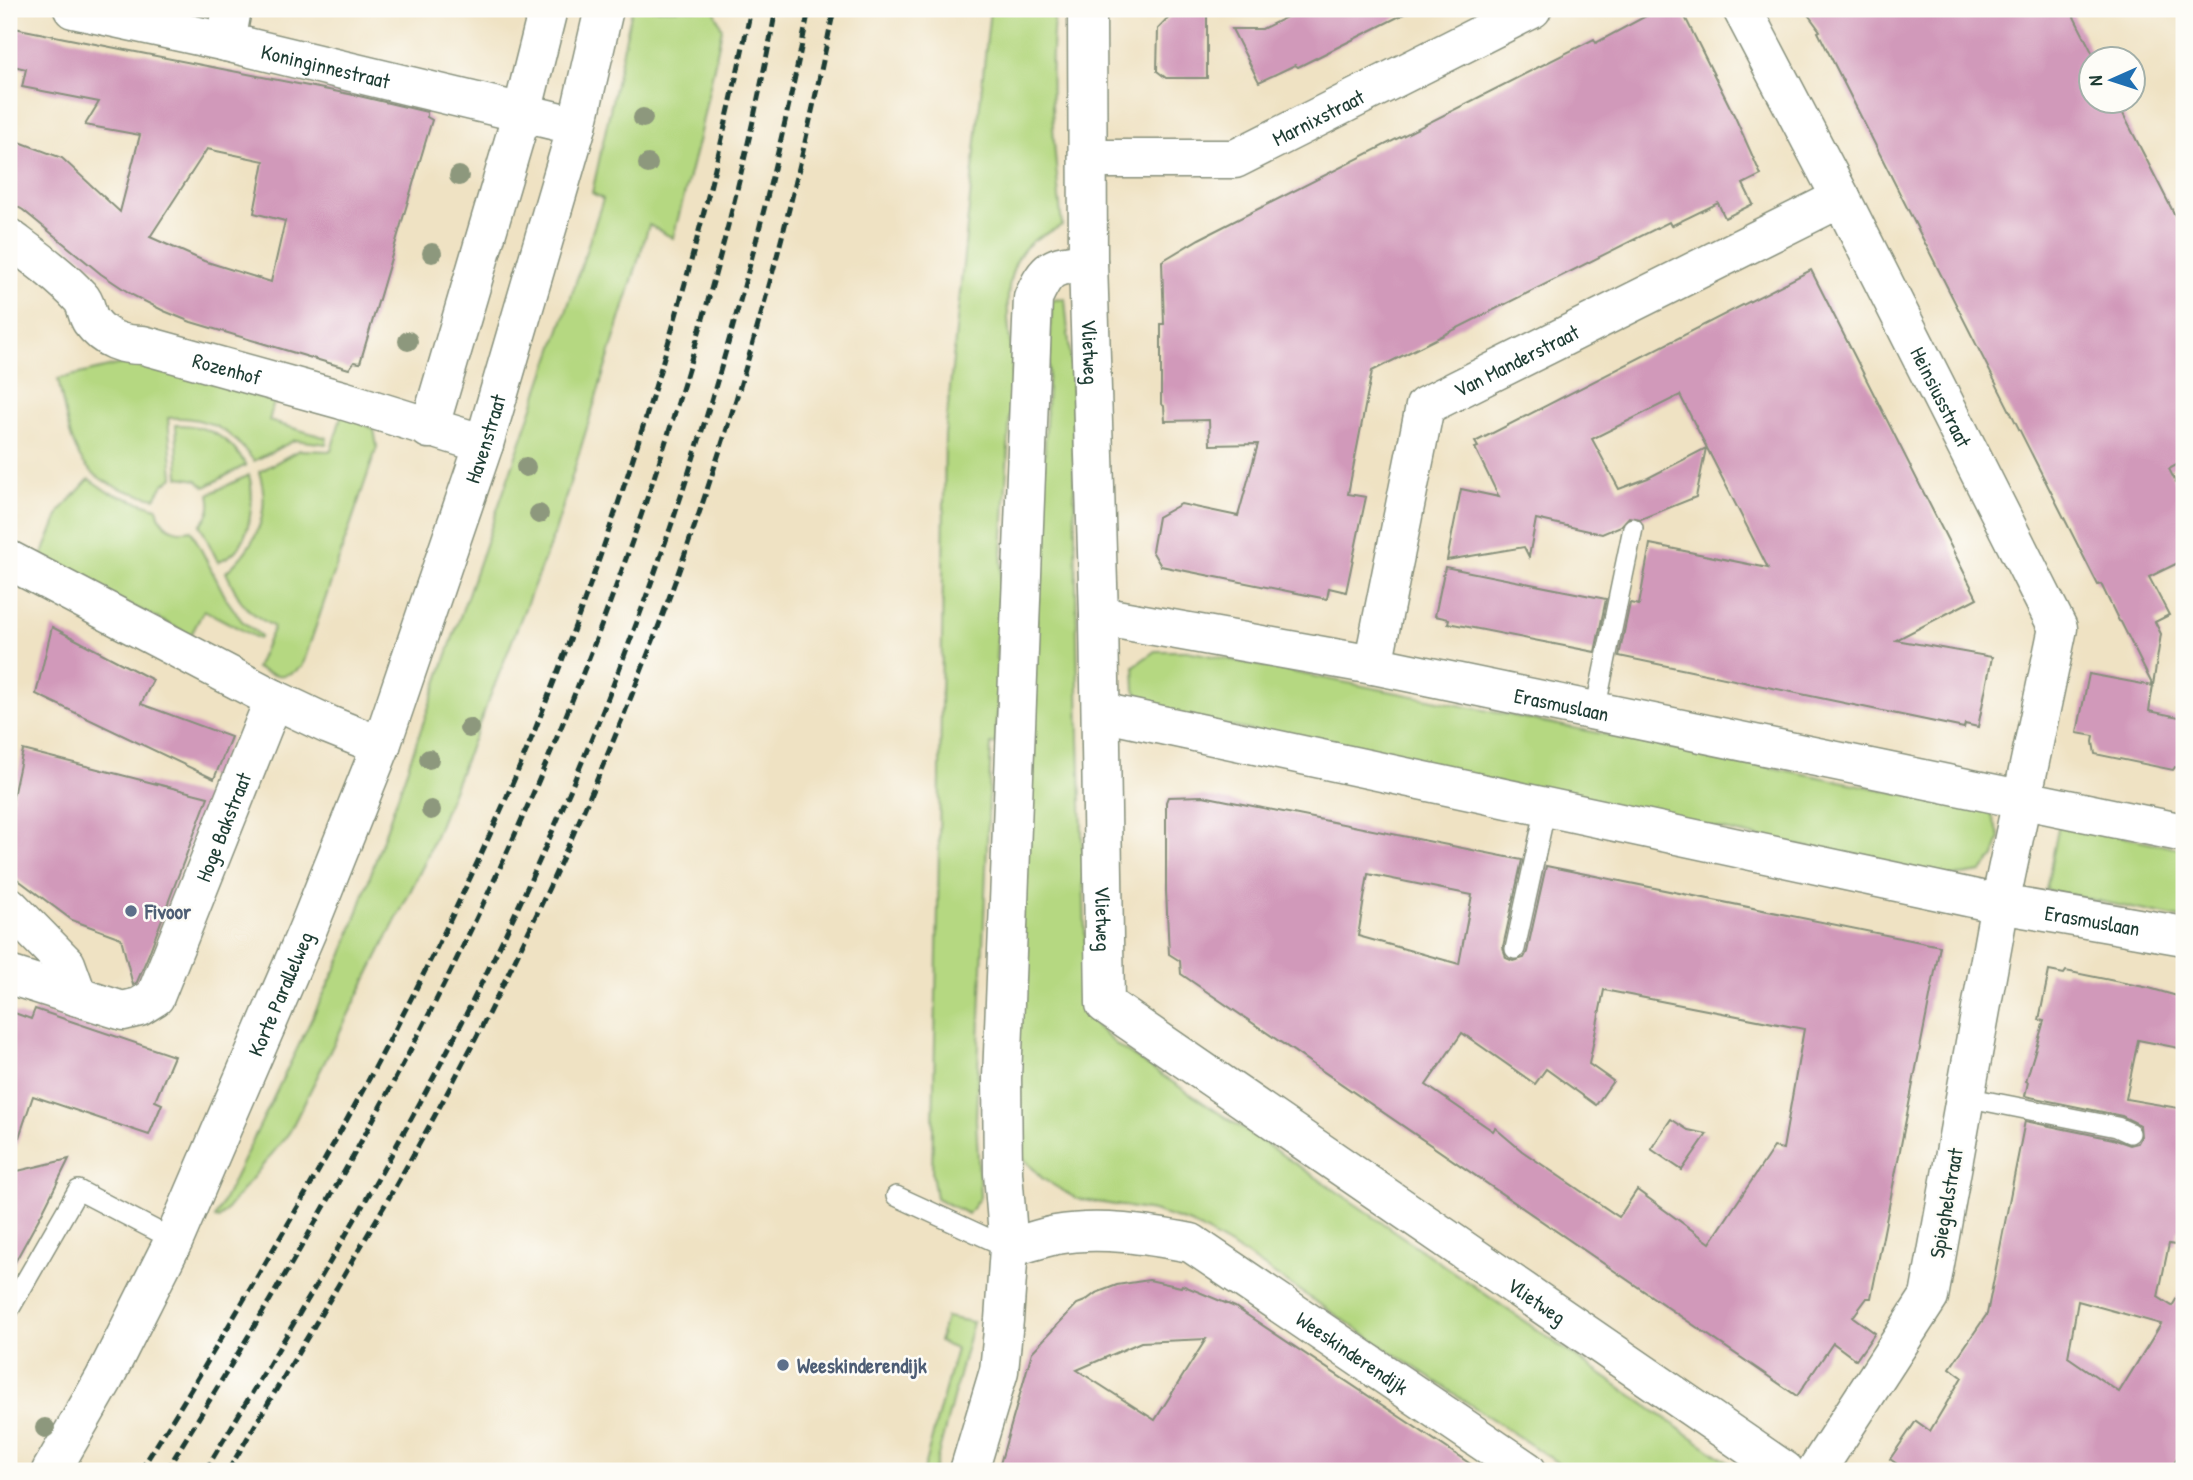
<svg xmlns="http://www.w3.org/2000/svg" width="2193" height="1480" viewBox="0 0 2193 1480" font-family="'Patrick Hand',sans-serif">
  <rect width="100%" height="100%" fill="#fdfcf7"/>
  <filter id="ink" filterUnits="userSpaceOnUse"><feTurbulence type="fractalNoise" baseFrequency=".0143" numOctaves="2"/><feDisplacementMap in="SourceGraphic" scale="14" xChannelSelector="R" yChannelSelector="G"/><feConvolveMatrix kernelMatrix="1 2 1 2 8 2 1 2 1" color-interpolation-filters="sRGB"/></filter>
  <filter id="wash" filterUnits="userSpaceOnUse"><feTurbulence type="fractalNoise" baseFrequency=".00686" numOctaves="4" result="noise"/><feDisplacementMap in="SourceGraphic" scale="28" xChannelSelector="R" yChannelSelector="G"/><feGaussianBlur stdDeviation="1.57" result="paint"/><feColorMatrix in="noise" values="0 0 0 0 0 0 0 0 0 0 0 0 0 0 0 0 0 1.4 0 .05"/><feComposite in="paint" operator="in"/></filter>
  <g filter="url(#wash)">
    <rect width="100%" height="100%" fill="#efe2c3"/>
    <g fill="#b5d881" stroke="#6a8a5a" stroke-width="2">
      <polygon points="632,9 714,9 722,29 698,142 673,238 649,225 555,532 424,864 289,1133 219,1219 215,1218 343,954 569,303 603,199 592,193"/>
      <path d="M990,9H1055C1047,82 1054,153 1062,225C1053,231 1042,235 1033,241C999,266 1007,325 1013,361L996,660L999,661L996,744H991L976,1119L980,1197L968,1214L936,1198L932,1173L938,908L945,435Z"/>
      <polygon points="1065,299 1072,376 1079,739 1087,995 1094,1024 1118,1046 1329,1186 1741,1471 1570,1471 1246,1255 1190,1223 1153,1211 1077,1199 1043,1179 1021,1156 1014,1073 1052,300"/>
      <path d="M142,359L274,402L269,421L327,438L326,444L295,440L254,461C231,430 208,416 168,418L173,477L163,485L155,498C73,482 73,451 58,379Z"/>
      <path d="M342,414L374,429L377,447L302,667C285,679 275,677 256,668L274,627C243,609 241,605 226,572C257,545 272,513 259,472L299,450L331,451Z"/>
      <path d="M176,425C209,424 230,439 246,465L205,487L197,480L179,477Z"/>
      <path d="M249,475C255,496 251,538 233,553C229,557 223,559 218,562L200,525C210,514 212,508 209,494Z"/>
      <path d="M89,479L108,492L157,508C160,526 174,534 191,530L227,600L242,621L261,636L259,639L204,610L191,635L40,561L60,511Z"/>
      <polygon points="1155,651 1187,651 1990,811 2000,837 1994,857 1981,872 1948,877 1147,709 1135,690 1134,666"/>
      <polygon points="2059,824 2184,849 2184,919 2046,890"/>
      <polygon points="946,1317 973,1322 934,1471 923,1471 956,1349 939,1342"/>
    </g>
    <g id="blocks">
      <g fill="#d199ba" fill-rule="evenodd">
        <polygon points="1177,9 1207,9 1207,78 1166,78 1157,71 1158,29"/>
        <polygon points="1303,9 1414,9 1298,67 1295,65 1259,82 1232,29 1262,29"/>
        <polygon points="1659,9 1681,9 1735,117 1761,175 1743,184 1753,204 1725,218 1718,203 1671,226 1669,222 1372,371 1348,494 1366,497 1346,592 1329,588 1327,599 1161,566 1152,551 1158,517 1181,504 1238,516 1258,444 1210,445 1209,420 1165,421 1164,406 1161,404 1161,324 1164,324 1162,261 1199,239 1594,39 1596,43"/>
        <polygon points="1804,9 2070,9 2096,60 2091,60 2091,102 2117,102 2184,233 2184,461 2169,469 2184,499 2184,560 2149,577 2169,615 2155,622 2161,634 2149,711 2184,718 2184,769 2175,767 2173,770 2095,754 2093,742 2094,736 2077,733 2089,674 2153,686 2121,622 2119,621 2101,584 2098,585 1849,93 1818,32 1820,31"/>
        <path d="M9,27L359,96L427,112V117L432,120L360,363L354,362L349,369L191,322L164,311L134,296L101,274L23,210L9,202V138L62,158L120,212L140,135L85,125L99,102L22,87L26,69L9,65ZM207,149L264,161L254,213L285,221L271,282L204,261L150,237Z"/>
        <polygon points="1811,270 1977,598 1896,640 1992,657 1978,727 1965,724 1964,728 1619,656 1630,603 1639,605 1650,544 1768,568 1680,395 1592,439 1619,489 1648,478 1706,448 1696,497 1641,519 1629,517 1621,526 1602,534 1536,519 1529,557 1524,547 1447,560 1461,489 1499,497 1475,448 1478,447 1475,442"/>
        <polygon points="1445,567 1606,599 1595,652 1448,623 1449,619 1435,616"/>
        <polygon points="52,627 153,680 141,704 231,737 214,779 36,694"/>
        <polygon points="23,750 208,797 148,956 137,982 133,985 121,938 72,920 9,873 9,815"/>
        <path d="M1203,796L1522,860L1503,947L1506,958L1513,961L1524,958L1527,952L1546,866L1940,946L1871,1298H1867L1853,1317L1875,1333L1856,1360L1833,1343L1797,1396L1181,974L1180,961L1169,954L1166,891V802L1168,797ZM1368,874L1472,895L1459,964L1358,936ZM1604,990L1804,1029L1783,1149L1774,1147L1710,1243L1637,1190L1619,1217L1522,1151L1495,1128L1493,1131L1426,1085L1462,1033L1535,1084L1546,1069L1596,1105L1613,1081L1589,1064Z"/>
        <path d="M2049,971L2064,974L2066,971L2149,988L2184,998V1049L2138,1040L2126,1099L2184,1109V1231L2178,1230L2175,1245L2169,1244L2158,1297L2172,1306L2184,1286V1448L2169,1471H1907L1890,1459L1916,1421L1930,1431L1962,1377L1950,1368L1987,1314L2025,1121L2113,1139L2130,1145L2138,1143L2141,1137L2140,1125L2122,1116L2025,1096L2028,1082L2026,1081L2044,1021L2039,1020ZM2078,1301L2161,1324L2119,1392L2068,1357Z"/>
        <polygon points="35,1009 174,1056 155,1101 162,1104 149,1135 33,1096 14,1152 9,1151 9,1011 31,1019"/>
        <polygon points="1671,1119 1688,1130 1707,1134 1682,1170 1651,1149"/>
        <polygon points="69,1159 43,1211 9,1273 9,1173"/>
        <path d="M1149,1280L1181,1287L1182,1285L1235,1307L1481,1471H998L1032,1352L1077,1304L1085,1301L1096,1293L1117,1285ZM1206,1339L1155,1420L1077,1370L1141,1342Z"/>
      </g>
    </g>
  </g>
  <g filter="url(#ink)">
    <use href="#blocks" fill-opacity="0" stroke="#87907c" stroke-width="2"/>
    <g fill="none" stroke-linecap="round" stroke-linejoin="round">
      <defs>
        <g id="lane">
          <polyline points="1595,711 1633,528"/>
          <polyline points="1515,949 1546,807"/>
          <polyline points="1965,1097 2117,1127 2130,1133"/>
          <polyline points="896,1196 1009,1248"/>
          <polyline points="9,1310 78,1190 174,1240"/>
        </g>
        <g id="street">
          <path id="s1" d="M73,9L226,42L577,126"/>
          <path id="s2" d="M1087,9L1088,262L1099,616L1105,1004L1785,1471"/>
          <path id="s3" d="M1742,9L1841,198L2058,628L2000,904L1929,1297L1816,1471"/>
          <polyline points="226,42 232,9"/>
          <path id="s4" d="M1088,159H1235L1532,9"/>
          <path id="s5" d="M9,238C33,256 60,275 80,297C87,304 86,314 91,321C105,340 122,345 143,345L342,400L484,444"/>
          <polyline points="429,429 522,113 548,9"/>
          <polyline points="9,560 274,699 329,725 381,746"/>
          <path id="s6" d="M1099,616L1373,665L2184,833"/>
          <path id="s7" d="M1373,665L1425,406L1841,198"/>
          <path id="s8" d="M1101,712L2000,904L2184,936"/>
          <polyline points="9,906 66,964 78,997"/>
          <path id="s9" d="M9,975L123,1011L139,1007L155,997L274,699"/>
          <path id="s10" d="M1009,1248C1025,1244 1040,1238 1056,1235C1100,1227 1148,1235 1191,1243L1527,1471"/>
          <path d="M969,1471L999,1371L1004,1320L1009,1248L1003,1173L1002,1078L1033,298C1048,265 1053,266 1088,262"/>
        </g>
        <g id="secondary">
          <path id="s11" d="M51,1471L104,1379L174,1240L307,931L381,746L484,444L577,126L604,9"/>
        </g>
      </defs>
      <use href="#lane" stroke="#87907c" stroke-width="22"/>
      <use href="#street" stroke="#87907c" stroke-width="41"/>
      <use href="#secondary" stroke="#87907c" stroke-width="41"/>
      <use href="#lane" stroke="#fff" stroke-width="19"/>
      <use href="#street" stroke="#fff" stroke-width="38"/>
      <use href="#secondary" stroke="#fff" stroke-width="38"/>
      <g stroke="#1f3d34" stroke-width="5" stroke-dasharray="10 5" stroke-linecap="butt">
        <path d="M140,1471C182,1406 221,1339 260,1272C362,1099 456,922 532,737C628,500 699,258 751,9"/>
        <path d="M166,1471C271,1301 374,1129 462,948C606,652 715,333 776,9"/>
        <path d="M205,1471C301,1311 399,1152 481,984C634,676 742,346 809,9"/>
        <path d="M228,1471C324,1308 424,1147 507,976C616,754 705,521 770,282C795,191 815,100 834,9"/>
      </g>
    </g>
    <g fill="#8d987d">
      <circle cx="643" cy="118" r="10"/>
      <circle cx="648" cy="164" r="10"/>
      <circle cx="459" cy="176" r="10"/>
      <circle cx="432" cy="253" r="10"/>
      <circle cx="408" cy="341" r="10"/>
      <circle cx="526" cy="467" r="10"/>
      <circle cx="539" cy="514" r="10"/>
      <circle cx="469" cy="728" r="10"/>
      <circle cx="429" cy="759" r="10"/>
      <circle cx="431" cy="810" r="10"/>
      <circle cx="45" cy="1428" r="10"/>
    </g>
  </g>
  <g fill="#5c6f8a" stroke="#fdfcf7" stroke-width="2.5">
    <circle cx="131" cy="911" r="7"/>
    <circle cx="783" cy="1365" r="7"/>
  </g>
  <g text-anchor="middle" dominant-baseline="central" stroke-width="5" stroke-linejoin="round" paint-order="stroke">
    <g font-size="21" fill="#1f3d34" stroke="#fdfcf7">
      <text stroke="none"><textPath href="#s1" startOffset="259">Koninginnestraat</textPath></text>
      <text stroke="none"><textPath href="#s4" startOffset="240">Marnixstraat</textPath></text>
      <text stroke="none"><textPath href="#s2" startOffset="343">Vlietweg</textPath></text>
      <text stroke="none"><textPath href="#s7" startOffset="366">Van Manderstraat</textPath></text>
      <text stroke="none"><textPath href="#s5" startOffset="266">Rozenhof</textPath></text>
      <text stroke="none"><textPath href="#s3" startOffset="436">Heinsiusstraat</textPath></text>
      <text stroke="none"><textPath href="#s11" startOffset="1122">Havenstraat</textPath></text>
      <text stroke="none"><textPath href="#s6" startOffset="471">Erasmuslaan</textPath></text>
      <text stroke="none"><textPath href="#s9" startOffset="338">Hoge Bakstraat</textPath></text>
      <text stroke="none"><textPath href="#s2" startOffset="910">Vlietweg</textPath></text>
      <text stroke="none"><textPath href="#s8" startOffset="1013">Erasmuslaan</textPath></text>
      <text stroke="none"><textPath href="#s11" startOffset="530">Korte Parallelweg</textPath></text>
      <text transform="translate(1946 1203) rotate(-80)">Spieghelstraat</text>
      <text stroke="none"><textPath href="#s2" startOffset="1519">Vlietweg</textPath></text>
      <text stroke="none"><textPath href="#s10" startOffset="380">Weeskinderendijk</textPath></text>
    </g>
    <g font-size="21" font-weight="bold" fill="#4e5e75" stroke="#fdfcf7" text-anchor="start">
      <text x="145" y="911">Fivoor</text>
      <text x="797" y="1365">Weeskinderendijk</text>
    </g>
  </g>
  <rect width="2193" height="1480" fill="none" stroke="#fdfcf7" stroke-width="35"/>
  <g transform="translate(2112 80) rotate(267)"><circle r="33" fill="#fdfcf7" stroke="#a4b0a9" stroke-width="2"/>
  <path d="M0-5L12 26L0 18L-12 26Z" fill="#1f6fb2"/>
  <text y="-10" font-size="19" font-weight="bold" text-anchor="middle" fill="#1f3d34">N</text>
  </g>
</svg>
